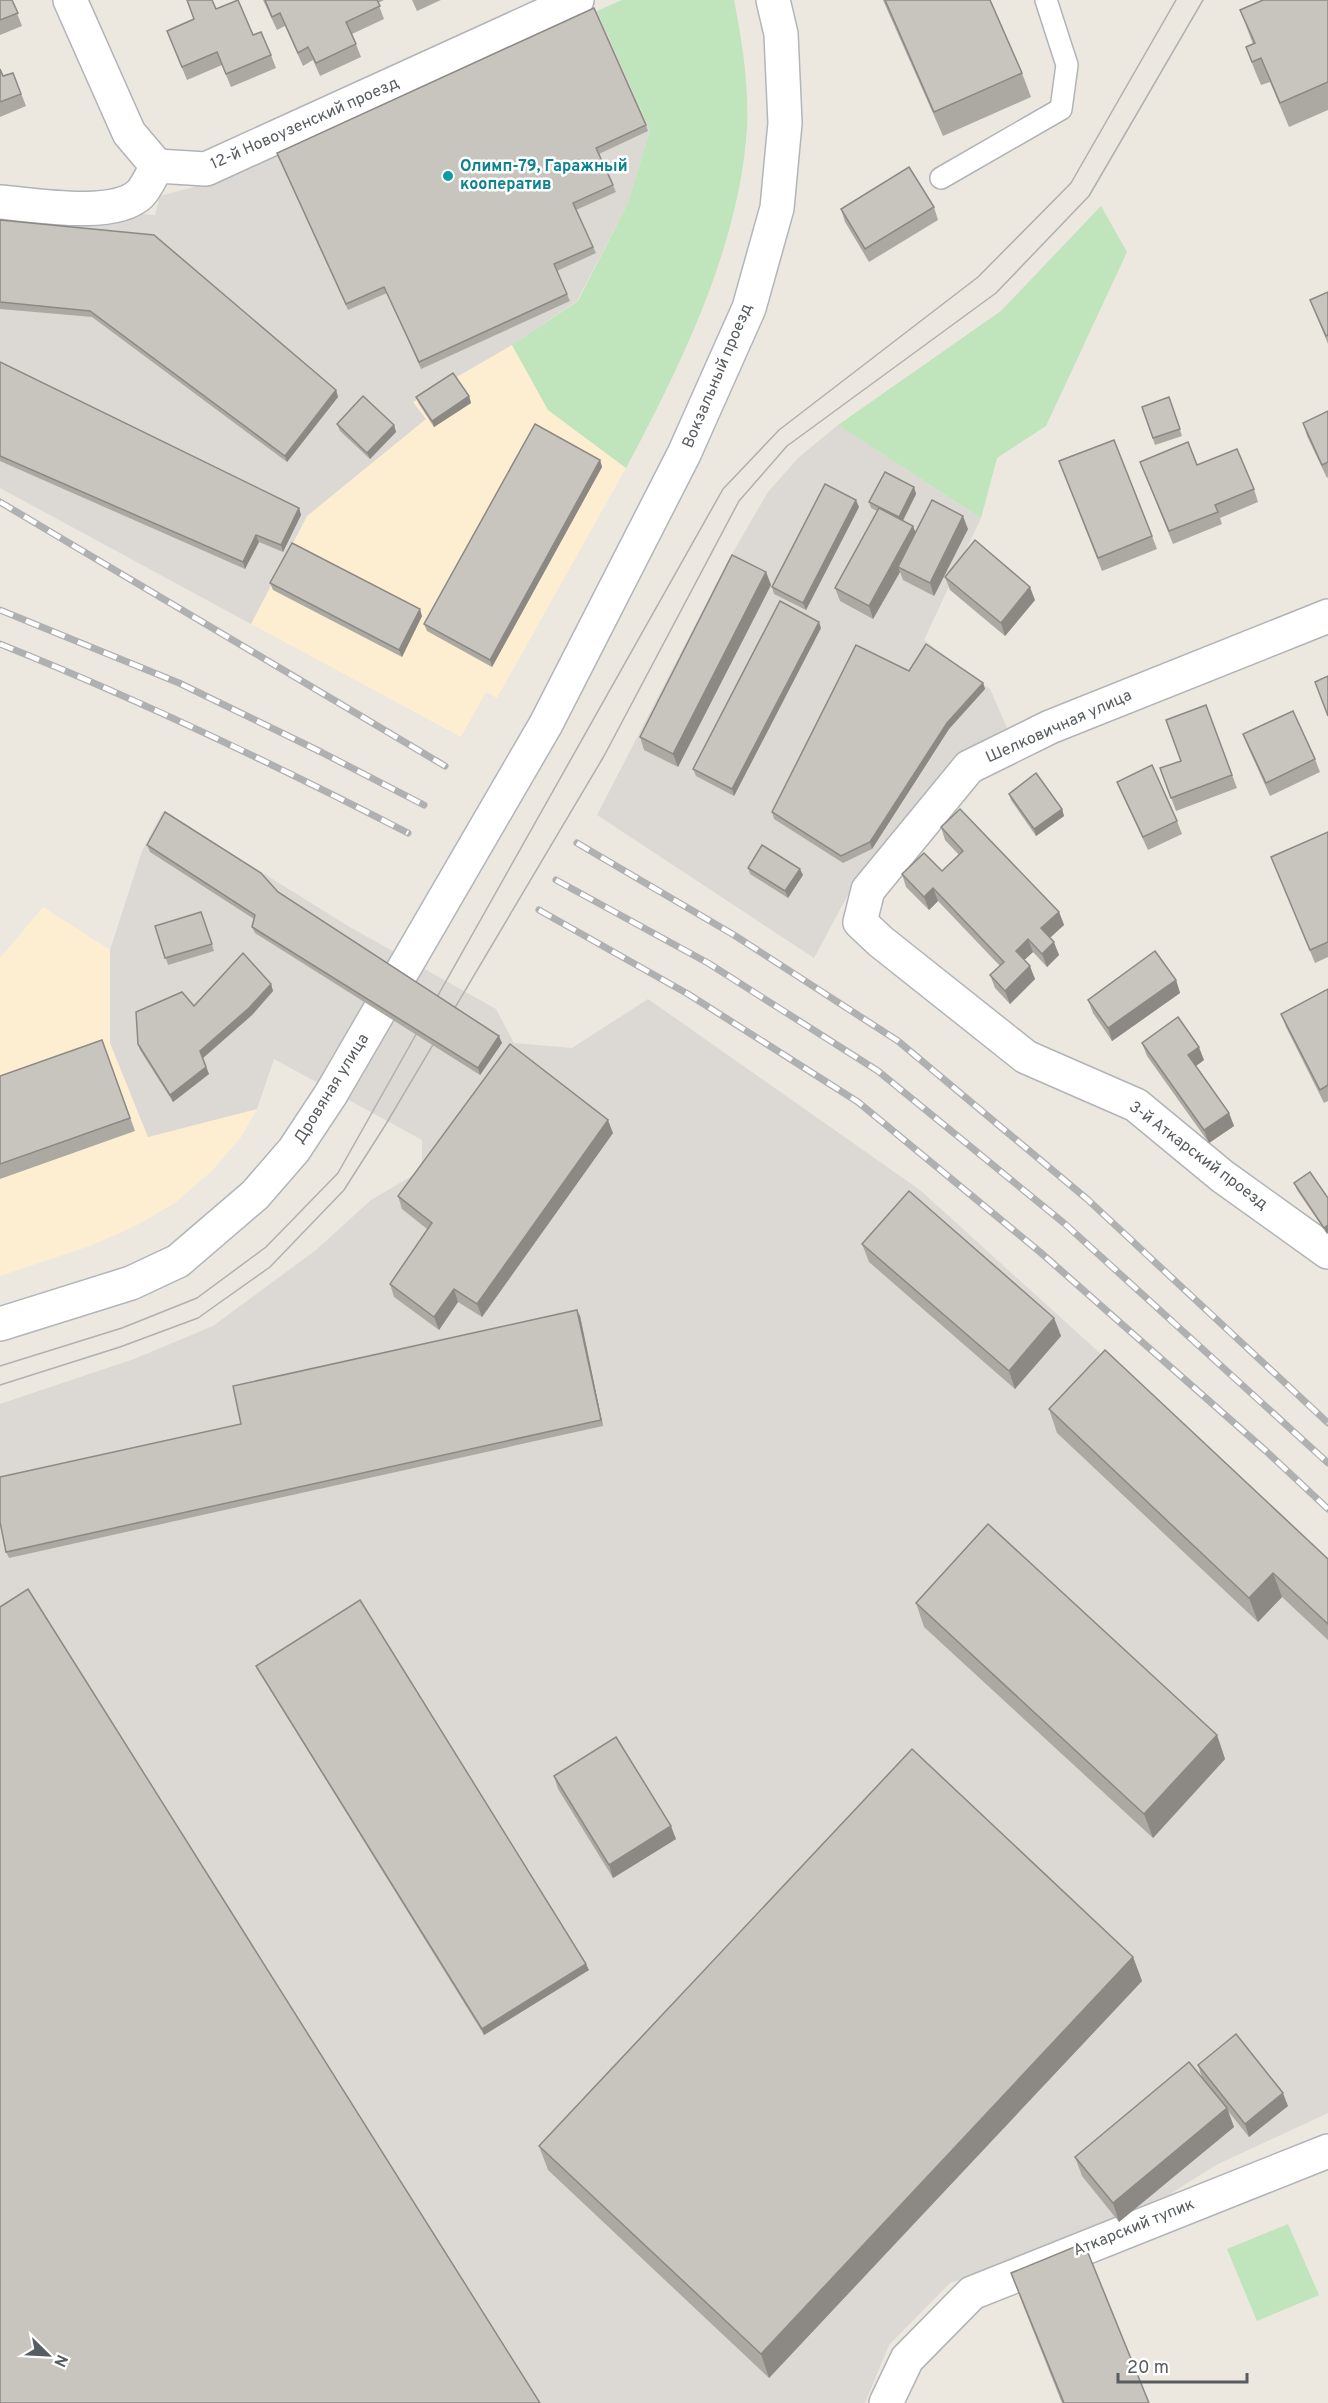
<svg xmlns="http://www.w3.org/2000/svg" width="1328" height="2403" viewBox="0 0 1328 2403" font-family="Overpass,sans-serif">
  <rect width="100%" height="100%" fill="#ece7df"/>
  <g fill="#fdeed2">
    <polygon points="512,345 548,410 626,468 497,698 486,692 461,737 251,624 307,516 425,419 413,402"/>
    <polygon points="43,907 110,950 110,1043 148,1137 257,1109 241,1137 213,1170 175,1203 135,1226 90,1246 0,1276 0,958"/>
  </g>
  <g fill="#dcd9d4">
    <polygon points="597,11 650,130 628,203 577,301 512,345 413,402 426,419 307,516 251,624 0,488 0,205 155,215 160,196 224,179"/>
    <polygon points="838,425 981,518 924,640 990,689 1008,730 966,749 856,880 814,958 597,815 729,559 768,492 798,458"/>
    <polygon points="163,811 348,926 496,1009 514,1043 572,1048 648,999 920,1190 1328,1560 1328,2113 1216,2165 1121,2225 950,2283 889,2345 865,2403 0,2403 0,1404 134,1359 213,1326 316,1250 371,1200 422,1170 422,1140 274,1059 257,1109 148,1137 110,1043 110,950 142,851"/>
  </g>
  <g fill="#c0e4bb">
    <path d="M622,0H734C742,41 749,85 747,127C740,245 681,365 626,468L548,410L512,345L578,301L628,203L650,130L597,11Z"/>
    <polygon points="1101,206 1127,252 1046,426 997,458 981,518 838,425 1001,311"/>
    <polygon points="1288,2224 1319,2295 1257,2321 1227,2249"/>
  </g>
  <g fill="none" stroke-linecap="round" stroke-linejoin="round">
    <defs>
      <polyline id="lane" points="941,178 1061,109 1067,65 1046,0"/>
      <g id="street">
        <polyline points="70,0 129,133 157,166"/>
        <path d="M0,202C35,205 114,219 140,194C147,187 152,174 157,166L206,169L577,0"/>
        <polyline points="1328,616 1050,727 969,767 868,890 860,922 880,941 1026,1057 1136,1105 1222,1176 1328,1252"/>
        <polyline points="886,2403 907,2359 972,2293 1328,2151"/>
      </g>
      <g id="secondary">
        <polyline points="546,724 684,454 749,308 777,208 785,123 781,34 773,0"/>
        <polyline points="0,1324 131,1283 178,1261 255,1195 294,1150 331,1094"/>
      </g>
    </defs>
    <use href="#lane" stroke="#b0b4b7" stroke-width="24"/>
    <use href="#street" stroke="#b0b4b7" stroke-width="36"/>
    <use href="#secondary" stroke="#b1b6ba" stroke-width="36"/>
    <use href="#lane" stroke="#fff" stroke-width="21"/>
    <use href="#street" stroke="#fff" stroke-width="33"/>
    <use href="#secondary" stroke="#fff" stroke-width="33"/>
    <g stroke="#afb0b0" stroke-width="1.5">
      <polyline points="0,1366 122,1328 197,1298 266,1247 338,1173 723,489 779,430 978,277 1071,183 1176,0"/>
      <polyline points="0,1385 120,1347 198,1318 270,1267 344,1190 386,1124 604,756 739,501 787,446 996,293 1089,196 1203,0"/>
    </g>
    <defs>
      <g id="rail">
        <polyline points="0,502 445,766"/>
        <polyline points="0,610 179,683 321,752 424,805"/>
        <path d="M0,644C140,700 274,764 408,833"/>
        <polyline points="577,843 734,935 898,1041 1087,1199 1328,1423"/>
        <polyline points="556,880 708,963 878,1071 1065,1224 1328,1463"/>
        <polyline points="539,910 688,994 858,1102 1040,1252 1266,1451 1328,1509"/>
      </g>
    </defs>
    <use href="#rail" stroke="#afb0b0" stroke-width="7"/>
    <use href="#rail" stroke="#fff" stroke-width="4.5" stroke-dasharray="14" stroke-linecap="butt"/>
    <defs>
      <polyline id="secondary-bridge" points="331,1094 546,724"/>
    </defs>
    <use href="#secondary-bridge" stroke="#b1b6ba" stroke-width="36" stroke-linecap="butt"/>
    <use href="#secondary-bridge" stroke="#fff" stroke-width="33"/>
  </g>
  <g fill="#aca9a3">
    <polygon points="0,0 12,0 22,26 0,35"/>
    <polygon points="187,0 216,9 253,35 271,55 276,68 231,87 222,65 187,80 167,31 194,19"/>
    <polygon points="263,0 384,0 378,3 384,19 352,34 361,57 320,76 313,60 303,66 285,26 277,30"/>
    <polygon points="412,0 441,0 417,11"/>
    <polygon points="883,0 990,0 1022,73 1031,97 943,136"/>
    <polygon points="1328,0 1328,110 1289,127 1270,82 1261,85 1255,71 1246,47 1253,44 1240,10"/>
    <polygon points="0,69 3,76 13,73 26,106 0,117"/>
    <polygon points="646,125 648,131 599,154 616,192 576,210 596,253 557,271 570,301 421,369 387,293 348,310 277,153"/>
    <polygon points="934,207 938,220 869,262 845,222 841,209"/>
    <polygon points="0,220 336,390 338,397 287,462 92,317 0,309"/>
    <polygon points="1328,292 1328,344 1310,300"/>
    <polygon points="0,362 299,508 301,515 283,552 259,542 245,569 0,461"/>
    <polygon points="469,396 471,403 434,427 419,404 416,397"/>
    <polygon points="1169,397 1182,436 1155,445 1142,407"/>
    <polygon points="1328,411 1328,477 1327,478 1307,436 1303,423"/>
    <polygon points="337,424 394,425 396,432 370,459 340,431"/>
    <polygon points="600,460 602,467 492,667 427,631 424,624"/>
    <polygon points="1140,462 1197,465 1254,489 1258,502 1220,518 1222,524 1173,544"/>
    <polygon points="1064,474 1152,536 1157,549 1102,571"/>
    <polygon points="914,487 916,494 903,521 913,526 915,533 968,529 934,596 903,580 900,572 873,619 840,601 835,588 877,511 871,508 869,502"/>
    <polygon points="859,507 806,610 774,594 772,587"/>
    <polygon points="766,572 771,585 678,767 644,750 640,737"/>
    <polygon points="945,577 1035,600 1005,636 950,590"/>
    <polygon points="270,583 422,616 402,657 273,590"/>
    <polygon points="821,628 734,796 696,776 693,769"/>
    <polygon points="909,671 983,683 985,689 949,729 872,849 843,863 774,819 772,812"/>
    <polygon points="1206,705 1237,788 1176,811 1160,768 1181,761"/>
    <polygon points="1243,734 1315,759 1320,772 1270,796 1248,747"/>
    <polygon points="1117,782 1177,821 1182,834 1148,850 1122,794"/>
    <polygon points="1009,794 1062,809 1064,816 1036,836 1011,800"/>
    <polygon points="941,827 1059,912 1064,925 1050,938 1059,955 1047,967 1033,952 1024,960 1035,979 1010,1004 995,988 990,975 1000,966 938,901 929,910 906,887 902,874 942,871 959,855 945,840"/>
    <polygon points="1328,832 1328,957 1315,963 1271,857"/>
    <polygon points="147,845 278,892 502,1043 480,1075 255,933 252,927 254,919 150,852"/>
    <polygon points="748,868 803,875 788,898 750,874"/>
    <polygon points="201,912 214,951 168,965 155,926"/>
    <polygon points="1176,980 1180,993 1112,1041 1093,1013 1088,1000"/>
    <polygon points="271,984 273,991 252,1015 203,1058 209,1074 173,1102 140,1050 138,1044 194,1006"/>
    <polygon points="1328,989 1328,1101 1324,1103 1286,1027 1281,1014"/>
    <polygon points="102,1040 135,1131 0,1179 0,1076"/>
    <polygon points="1142,1043 1204,1060 1196,1066 1229,1113 1234,1126 1209,1143 1147,1056"/>
    <polygon points="613,1133 482,1317 458,1302 439,1330 394,1297 390,1284 427,1229 402,1209 398,1196"/>
    <polygon points="1310,1172 1327,1234 1297,1190 1294,1183"/>
    <polygon points="862,1244 1054,1318 1061,1336 1015,1389 869,1262"/>
    <polygon points="580,1316 603,1426 9,1558 6,1552"/>
    <polygon points="1049,1409 1328,1559 1328,1640 1282,1597 1258,1622 1057,1433"/>
    <polygon points="916,1603 1217,1735 1225,1759 1153,1838 924,1627"/>
    <polygon points="256,1666 589,1970 484,2035 259,1672"/>
    <polygon points="554,1776 676,1839 613,1878 558,1789"/>
    <polygon points="1133,1957 1142,1981 769,2378 548,2170 539,2146"/>
    <polygon points="1198,2065 1288,2106 1249,2137 1228,2111 1234,2127 1119,2222 1082,2176 1075,2157 1202,2078"/>
    <polygon points="1011,2273 1149,2403 1062,2403 1023,2305"/>
  </g>
  <g fill="#8c8985">
    <polygon points="336,390 338,397 287,462 285,456"/>
    <polygon points="469,396 471,403 434,427 432,421"/>
    <polygon points="394,425 396,432 370,459 367,453"/>
    <polygon points="600,460 602,467 492,667 490,660"/>
    <polygon points="914,487 916,494 901,524 899,517"/>
    <polygon points="856,500 859,507 806,610 803,603"/>
    <polygon points="299,508 301,515 283,552 281,545"/>
    <polygon points="963,516 968,529 934,596 930,583"/>
    <polygon points="913,526 918,539 898,567 900,572 873,619 869,606"/>
    <polygon points="256,535 259,542 245,569 243,562"/>
    <polygon points="766,572 771,585 678,767 673,754"/>
    <polygon points="1030,587 1035,600 1005,636 1001,623"/>
    <polygon points="420,609 422,616 402,657 399,650"/>
    <polygon points="819,622 821,628 734,796 732,789"/>
    <polygon points="983,683 985,689 949,729 872,849 870,842 947,723"/>
    <polygon points="1062,809 1064,816 1036,836 1034,829"/>
    <polygon points="800,869 803,875 788,898 785,891"/>
    <polygon points="933,888 938,901 929,910 924,897"/>
    <polygon points="1059,912 1064,925 1046,941 1041,928"/>
    <polygon points="1028,939 1033,952 1020,964 1016,951"/>
    <polygon points="1054,942 1059,955 1047,967 1042,954"/>
    <polygon points="1030,966 1035,979 1010,1004 1005,991"/>
    <polygon points="1176,980 1180,993 1112,1041 1108,1028"/>
    <polygon points="271,984 273,991 252,1015 203,1058 200,1051"/>
    <polygon points="499,1036 502,1043 480,1075 478,1068"/>
    <polygon points="1199,1047 1204,1060 1193,1068 1188,1055"/>
    <polygon points="206,1067 209,1074 173,1102 170,1095"/>
    <polygon points="1229,1113 1234,1126 1209,1143 1204,1130"/>
    <polygon points="608,1120 613,1133 482,1317 477,1304"/>
    <polygon points="1328,1225 1328,1233 1327,1234 1324,1228"/>
    <polygon points="454,1289 458,1302 439,1330 434,1317"/>
    <polygon points="577,1310 580,1316 603,1426 601,1420"/>
    <polygon points="1054,1318 1061,1336 1015,1389 1009,1371"/>
    <polygon points="1273,1573 1282,1597 1258,1622 1249,1598"/>
    <polygon points="1217,1735 1225,1759 1153,1838 1144,1814"/>
    <polygon points="671,1826 676,1839 613,1878 609,1865"/>
    <polygon points="1133,1957 1142,1981 769,2378 761,2354"/>
    <polygon points="586,1964 589,1970 484,2035 482,2029"/>
    <polygon points="1283,2093 1288,2106 1249,2137 1245,2124"/>
    <polygon points="1227,2108 1234,2127 1119,2222 1113,2203"/>
  </g>
  <g fill="#c8c4be" stroke="#8c8985" stroke-width="1.5">
    <polygon points="0,0 12,0 18,13 0,20"/>
    <polygon points="187,0 212,0 216,9 238,0 253,35 261,32 271,55 226,74 217,52 182,67 167,31 194,19"/>
    <polygon points="265,0 377,0 380,6 346,22 356,44 316,63 308,47 298,53 280,13 272,17"/>
    <polygon points="885,0 990,0 1022,73 934,112"/>
    <polygon points="1263,0 1328,0 1328,82 1280,103 1261,58 1252,62 1246,47 1255,43 1240,10"/>
    <polygon points="594,8 646,125 596,148 613,185 573,203 593,247 554,264 567,294 419,362 384,287 346,304 277,153"/>
    <polygon points="0,69 3,76 13,73 21,94 0,102"/>
    <polygon points="909,167 934,207 865,249 841,209"/>
    <polygon points="0,220 154,235 336,390 285,456 90,311 0,302"/>
    <polygon points="1328,292 1328,335 1326,336 1310,300"/>
    <polygon points="0,362 299,508 281,545 256,535 243,562 0,456"/>
    <polygon points="453,373 469,396 432,421 416,397"/>
    <polygon points="363,396 394,425 367,453 337,424"/>
    <polygon points="1169,397 1180,429 1153,438 1142,407"/>
    <polygon points="1328,411 1328,462 1322,465 1303,423"/>
    <polygon points="535,424 600,460 490,660 424,624"/>
    <polygon points="1114,440 1152,536 1098,558 1059,461"/>
    <polygon points="1188,442 1197,465 1237,449 1254,489 1215,505 1218,512 1169,531 1140,462"/>
    <polygon points="885,472 914,487 899,517 869,502"/>
    <polygon points="825,484 856,500 803,603 772,587"/>
    <polygon points="932,500 963,516 930,583 898,567"/>
    <polygon points="879,508 913,526 869,606 835,588"/>
    <polygon points="975,540 1030,587 1001,623 945,577"/>
    <polygon points="292,543 420,609 399,650 270,583"/>
    <polygon points="732,555 766,572 673,754 640,737"/>
    <polygon points="780,601 819,622 732,789 693,769"/>
    <polygon points="926,644 983,683 947,723 870,842 841,856 772,812 856,645 909,671"/>
    <polygon points="1328,676 1328,716 1315,682"/>
    <polygon points="1206,705 1232,775 1171,798 1160,768 1181,761 1166,720"/>
    <polygon points="1293,711 1315,759 1266,783 1243,734"/>
    <polygon points="1152,765 1177,821 1143,837 1117,782"/>
    <polygon points="1036,773 1062,809 1034,829 1009,794"/>
    <polygon points="960,809 1059,912 1041,928 1054,942 1042,954 1028,939 1016,951 1030,966 1005,991 990,975 1004,962 933,888 924,897 902,874 924,853 942,871 963,851 941,827"/>
    <polygon points="165,812 261,873 278,892 499,1036 478,1068 252,927 255,915 147,845"/>
    <polygon points="1328,832 1328,942 1310,950 1271,857"/>
    <polygon points="762,845 800,869 785,891 748,868"/>
    <polygon points="201,912 212,944 165,958 155,926"/>
    <polygon points="1155,951 1176,980 1108,1028 1088,1000"/>
    <polygon points="243,953 271,984 249,1008 200,1051 206,1067 170,1095 138,1044 136,1012 182,992 194,1006"/>
    <polygon points="1328,989 1328,1085 1320,1090 1281,1014"/>
    <polygon points="1178,1017 1199,1047 1188,1055 1229,1113 1204,1130 1142,1043"/>
    <polygon points="102,1040 130,1118 0,1164 0,1076"/>
    <polygon points="510,1044 608,1120 477,1304 454,1289 434,1317 390,1284 432,1223 398,1196"/>
    <polygon points="1310,1172 1328,1198 1328,1225 1324,1228 1294,1183"/>
    <polygon points="909,1191 1054,1318 1009,1371 862,1244"/>
    <polygon points="577,1310 601,1420 6,1552 0,1522 0,1477 241,1424 233,1386"/>
    <polygon points="1105,1350 1328,1559 1328,1624 1273,1573 1249,1598 1049,1409"/>
    <polygon points="988,1524 1217,1735 1144,1814 916,1603"/>
    <polygon points="28,1589 540,2403 0,2403 0,1607"/>
    <polygon points="360,1600 586,1964 482,2029 256,1666"/>
    <polygon points="616,1737 671,1826 609,1865 554,1776"/>
    <polygon points="912,1749 1133,1957 761,2354 539,2146"/>
    <polygon points="1236,2034 1283,2093 1245,2124 1198,2065"/>
    <polygon points="1189,2062 1227,2108 1113,2203 1075,2157"/>
    <polygon points="1084,2243 1149,2403 1064,2403 1011,2273"/>
  </g>
  <circle fill="#0f9aa8" stroke="#fff" stroke-width="2" cx="448" cy="176" r="6"/>
  <g text-anchor="middle" dominant-baseline="central" stroke-width="5" stroke-linejoin="round" paint-order="stroke">
    <g font-size="16" fill="#585d60" stroke="#fff">
      <text transform="translate(305 124) rotate(-24)">12-й Новоузенский проезд</text>
      <text transform="translate(718 376) rotate(-67)">Вокзальный проезд</text>
      <text transform="translate(1059 727) rotate(-24)">Шелковичная улица</text>
      <text transform="translate(332 1089) rotate(-58)">Дровяная улица</text>
      <text transform="translate(1198 1156) rotate(37)">3-й Аткарский проезд</text>
      <text transform="translate(1134 2228) rotate(-22)">Аткарский тупик</text>
    </g>
    <g font-size="16" font-weight="bold" fill="#0d838f" stroke="#fff" text-anchor="start">
      <text x="460" y="167">Олимп-79, Гаражный<tspan x="460" dy="18">кооператив</tspan></text>
    </g>
  </g>
  <g transform="translate(48 2355) rotate(114)" stroke="#ffffff" stroke-width="4.5" paint-order="stroke">
  <path d="M0-4.5L10 22L0 15L-10 22Z" fill="#585d60"/>
  <text y="-9" font-size="16" font-weight="bold" text-anchor="middle" fill="#585d60">N</text>
  </g>
  <path d="M1118 2373v9h129v-9" fill="none" stroke="#585d60" stroke-width="3"/>
  <text x="1127" y="2373" font-size="18" fill="#585d60" stroke="#ffffff" stroke-width="4.5" paint-order="stroke">20 m</text>
</svg>
